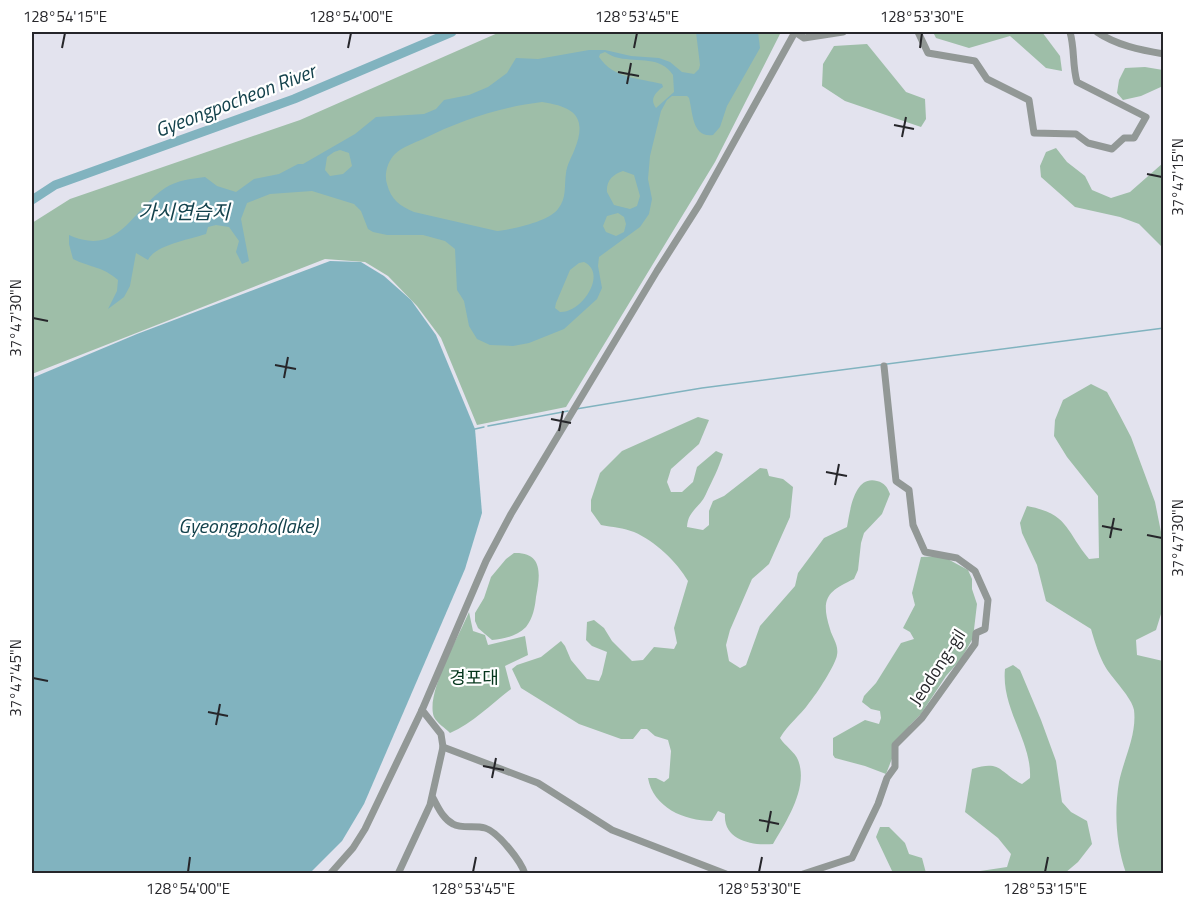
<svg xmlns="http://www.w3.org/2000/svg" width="1195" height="905" viewBox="0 0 1195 905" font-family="'Titillium Web','Noto Sans KR',sans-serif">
  <rect width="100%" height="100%" fill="#e3e3ee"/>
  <g fill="#9ebea8">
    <polygon points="500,32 781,32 715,162 566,407 477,425 441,338 417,306 388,276 365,262 325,259 32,374 32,223 70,199 300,120"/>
    <polygon points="933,32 1042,32 1060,56 1062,71 1046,68 1010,36 969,48 936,38"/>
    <polygon points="867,44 906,92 925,99 926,119 921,127 845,101 822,86 823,64 834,46"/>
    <polygon points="1145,67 1163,70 1163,86 1141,96 1123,100 1117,93 1119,80 1125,68"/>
    <polygon points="1056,148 1067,162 1085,176 1092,190 1111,198 1130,192 1163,163 1163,248 1139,224 1120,217 1075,207 1041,177 1040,166 1046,152"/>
    <path d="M1091,384L1107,392L1119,414L1131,437L1155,502L1164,547L1161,614L1156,630L1136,640L1137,655L1163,661V873H1126C1116,845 1114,812 1119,782C1124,758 1137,735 1134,710C1132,698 1113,679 1106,668C1099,656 1095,643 1091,629L1046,601L1037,565L1022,533L1020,523L1027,506C1069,514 1065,530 1089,559L1099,558L1098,496L1067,457L1054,436L1055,420L1063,400Z"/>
    <path d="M698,417L709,420L699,444L671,469L667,482L671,492H682L693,482L697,467L716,451L723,454C719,468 712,481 706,494C700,508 688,510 687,527L703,530L709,525V511L713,501L724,496L760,468L767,469L769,476L783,479L793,487L790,517L769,564L752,579L730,630L726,645L729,661L740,668L746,665L760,626L795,586L798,573L824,538L847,527C850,511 854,475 877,481C885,483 887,487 890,494L882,514L864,533L861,543L858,570L854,579C828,591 820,598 830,629C832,637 839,645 837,655C836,664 816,695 809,703C800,716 788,724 780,738C785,746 795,752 798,760C809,787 786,822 773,844C752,846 723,840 725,814L718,811L712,821C684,821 653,807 648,778H656L664,782L669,778L671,751L668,740L655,736L647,729H641L633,739H621L579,724L521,688L512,669L517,665L541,657L561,641L565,646L571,660L587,679L599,681L602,674L607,652L592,646L586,640L587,622L594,620L604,628L612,641L632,661L643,660L654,647L674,649L677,643L674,628L688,581C677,562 655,541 634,532C624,528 612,527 601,525L591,511V500L600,473L622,451Z"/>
    <path d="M514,553C544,552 540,576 536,597C535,607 533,618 526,627C517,636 504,639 492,640L478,628L475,621V613L484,598L491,577L506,559Z"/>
    <polygon points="942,556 968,570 972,579 972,589 977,604 973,638 961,659 946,676 921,714 910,725 893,756 886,774 865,766 835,758 833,755 833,738 865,720 879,724 881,718 880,711 871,709 862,702 864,696 876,683 901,643 914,639 910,632 903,628 915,605 912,593 921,557"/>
    <path d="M469,612L473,631L485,635L488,645L525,636L528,655L505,666L511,689C491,704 473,723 450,733C445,728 437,723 434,717C425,694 459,636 469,612Z"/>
    <path d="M1013,665L1020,670L1041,720L1056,761L1062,802L1071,812L1087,821L1092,844L1078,862L1065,873H967L1007,867L1011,854L998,838L965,812L972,769C1002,760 998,772 1022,784L1030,778C1032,741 1001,709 1005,669Z"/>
    <polygon points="880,827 889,827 905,843 909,854 922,858 926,873 893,873 876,837"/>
  </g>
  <g fill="#81b3bf" fill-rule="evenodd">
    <path d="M696,32H758L760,48L727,106L720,127L713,135C692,138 693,113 689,98L687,96H672L667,100L661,111L650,156L648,179L652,199L649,214L640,227L599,257L598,266L602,288L597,299L564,329L529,343L513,346L490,345L477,339L469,326L464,301L457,290L455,249L445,241L423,235H387L373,232L368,229L361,211L354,204L312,191L270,194L247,203L241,219L249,261L242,264L236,252L239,241L229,227L216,225L208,227L206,234C191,239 155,245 148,260L136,253L130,286L124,297L108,309L117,291L118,280C102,266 91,268 73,259L69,244V235C119,257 130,212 165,188C178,180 190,179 205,177L217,186L236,192L254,179L279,174L298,164H303L355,134L376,117L424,114L436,109L444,100L469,95L488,87L507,73L516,58L538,59L589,50H605L631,56L659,58L670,62L682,72L694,74L699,69L700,65ZM605,52C609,54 613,57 619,58C638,62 661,56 673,75L674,92L656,108C649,99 656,92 663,87L662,84C639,78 614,79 599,57L600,54ZM542,102C575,107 588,117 574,151C571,158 567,165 566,173C564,186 567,198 558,209C548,222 513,229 497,231L414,212C400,206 391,200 387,184C384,175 387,162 395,154C402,147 414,143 423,139C461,120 500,107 542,102ZM340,150L349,153L352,166L343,174L330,176L325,170L327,157L334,152ZM623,171L634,175L640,196L637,206L630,209L614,205L607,192C606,181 613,174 623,171ZM618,213L624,217L626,224L624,232L616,236L606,232L603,226L607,216ZM584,262C608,273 582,313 560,312L555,308L556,303L570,270L579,263Z"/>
    <polygon points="330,261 361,262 384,276 411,300 436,335 475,429 482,513 465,569 364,804 342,841 310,873 32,873 32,378 137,334"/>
  </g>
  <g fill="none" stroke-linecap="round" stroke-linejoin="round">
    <g stroke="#81b3bf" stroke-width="1.5">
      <polyline points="576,409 702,388 1164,328"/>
      <polyline points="488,426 568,411"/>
      <polyline points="475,429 484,427"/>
    </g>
    <polyline stroke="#81b3bf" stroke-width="9" points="32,200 55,185 294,99 452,32"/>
    <g stroke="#929896" stroke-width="7">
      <polyline points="795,32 804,38 843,32"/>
      <path d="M918,32L928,53L975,61L987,79L1029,100L1034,133L1076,134L1088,143L1112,149L1124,138H1134L1146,117L1077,82C1072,64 1075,50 1070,32"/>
      <path d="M1097,32C1116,45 1140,50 1164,54"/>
      <polyline points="443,747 538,783 612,830 726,874"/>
      <path d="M433,798C438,807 443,819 453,824C462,829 475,825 485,828C498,832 521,861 525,874"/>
      <polyline points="330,874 353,848 365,829 422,710 486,561 511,514 657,271 699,205 795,32"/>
      <polyline points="398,874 430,805 443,747 441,734 422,710"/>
      <polyline points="803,874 852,858 878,804 887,778 895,767 895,745 922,718 975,644 976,633 985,629 988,600 975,571 957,558 925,552 913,525 909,490 896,481 884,366"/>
    </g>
  </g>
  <path fill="none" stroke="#26262a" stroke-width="2" d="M62,48L65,33M348,48L351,33M634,48L637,33M920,48L922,33M618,72L639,76M627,84L631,63M894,125L914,129M902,137L906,117M1147,174L1162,177M33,318L48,321M275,365L296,369M284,378L288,357M551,419L571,423M559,431L563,411M826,472L847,476M835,485L839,464M1102,526L1122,530M1147,535L1162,538M1110,538L1114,518M33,678L48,681M208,712L228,716M216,725L220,704M483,766L504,770M492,778L496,758M759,820L779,824M767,832L771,811M188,872L190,857M473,872L476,857M759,872L762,857M1045,872L1048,857"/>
  <g text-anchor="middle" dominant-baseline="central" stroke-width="4.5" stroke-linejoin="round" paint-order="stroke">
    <g font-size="18" fill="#26262a" stroke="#fff">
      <text transform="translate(937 667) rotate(-57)">Jeodong-gil</text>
    </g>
    <g font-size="18" fill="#05361c" stroke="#fff">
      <text x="474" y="677">경포대</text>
    </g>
    <g font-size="20" font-style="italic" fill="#14424c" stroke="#fff">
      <text transform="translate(235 100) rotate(-21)">Gyeongpocheon River</text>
      <text x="184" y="211">가시연습지</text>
      <text x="248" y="525">Gyeongpoho(lake)</text>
    </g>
  </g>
  <rect width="1195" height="905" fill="none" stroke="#ffffff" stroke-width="66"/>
  <rect x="33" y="33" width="1129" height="839" fill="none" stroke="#26262a" stroke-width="2"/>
  <g font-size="15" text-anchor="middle" fill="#26262a">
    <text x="65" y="22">128°54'15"E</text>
    <text x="351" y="22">128°54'00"E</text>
    <text x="637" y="22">128°53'45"E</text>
    <text x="922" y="22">128°53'30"E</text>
    <text transform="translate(1178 177) rotate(-90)" y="5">37°47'15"N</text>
    <text transform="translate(16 318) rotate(-90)" y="5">37°47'30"N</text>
    <text transform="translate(1178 538) rotate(-90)" y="5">37°47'30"N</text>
    <text transform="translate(16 678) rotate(-90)" y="5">37°47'45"N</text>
    <text x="188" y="894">128°54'00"E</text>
    <text x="473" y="894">128°53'45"E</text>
    <text x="759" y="894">128°53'30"E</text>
    <text x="1045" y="894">128°53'15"E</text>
  </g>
</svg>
